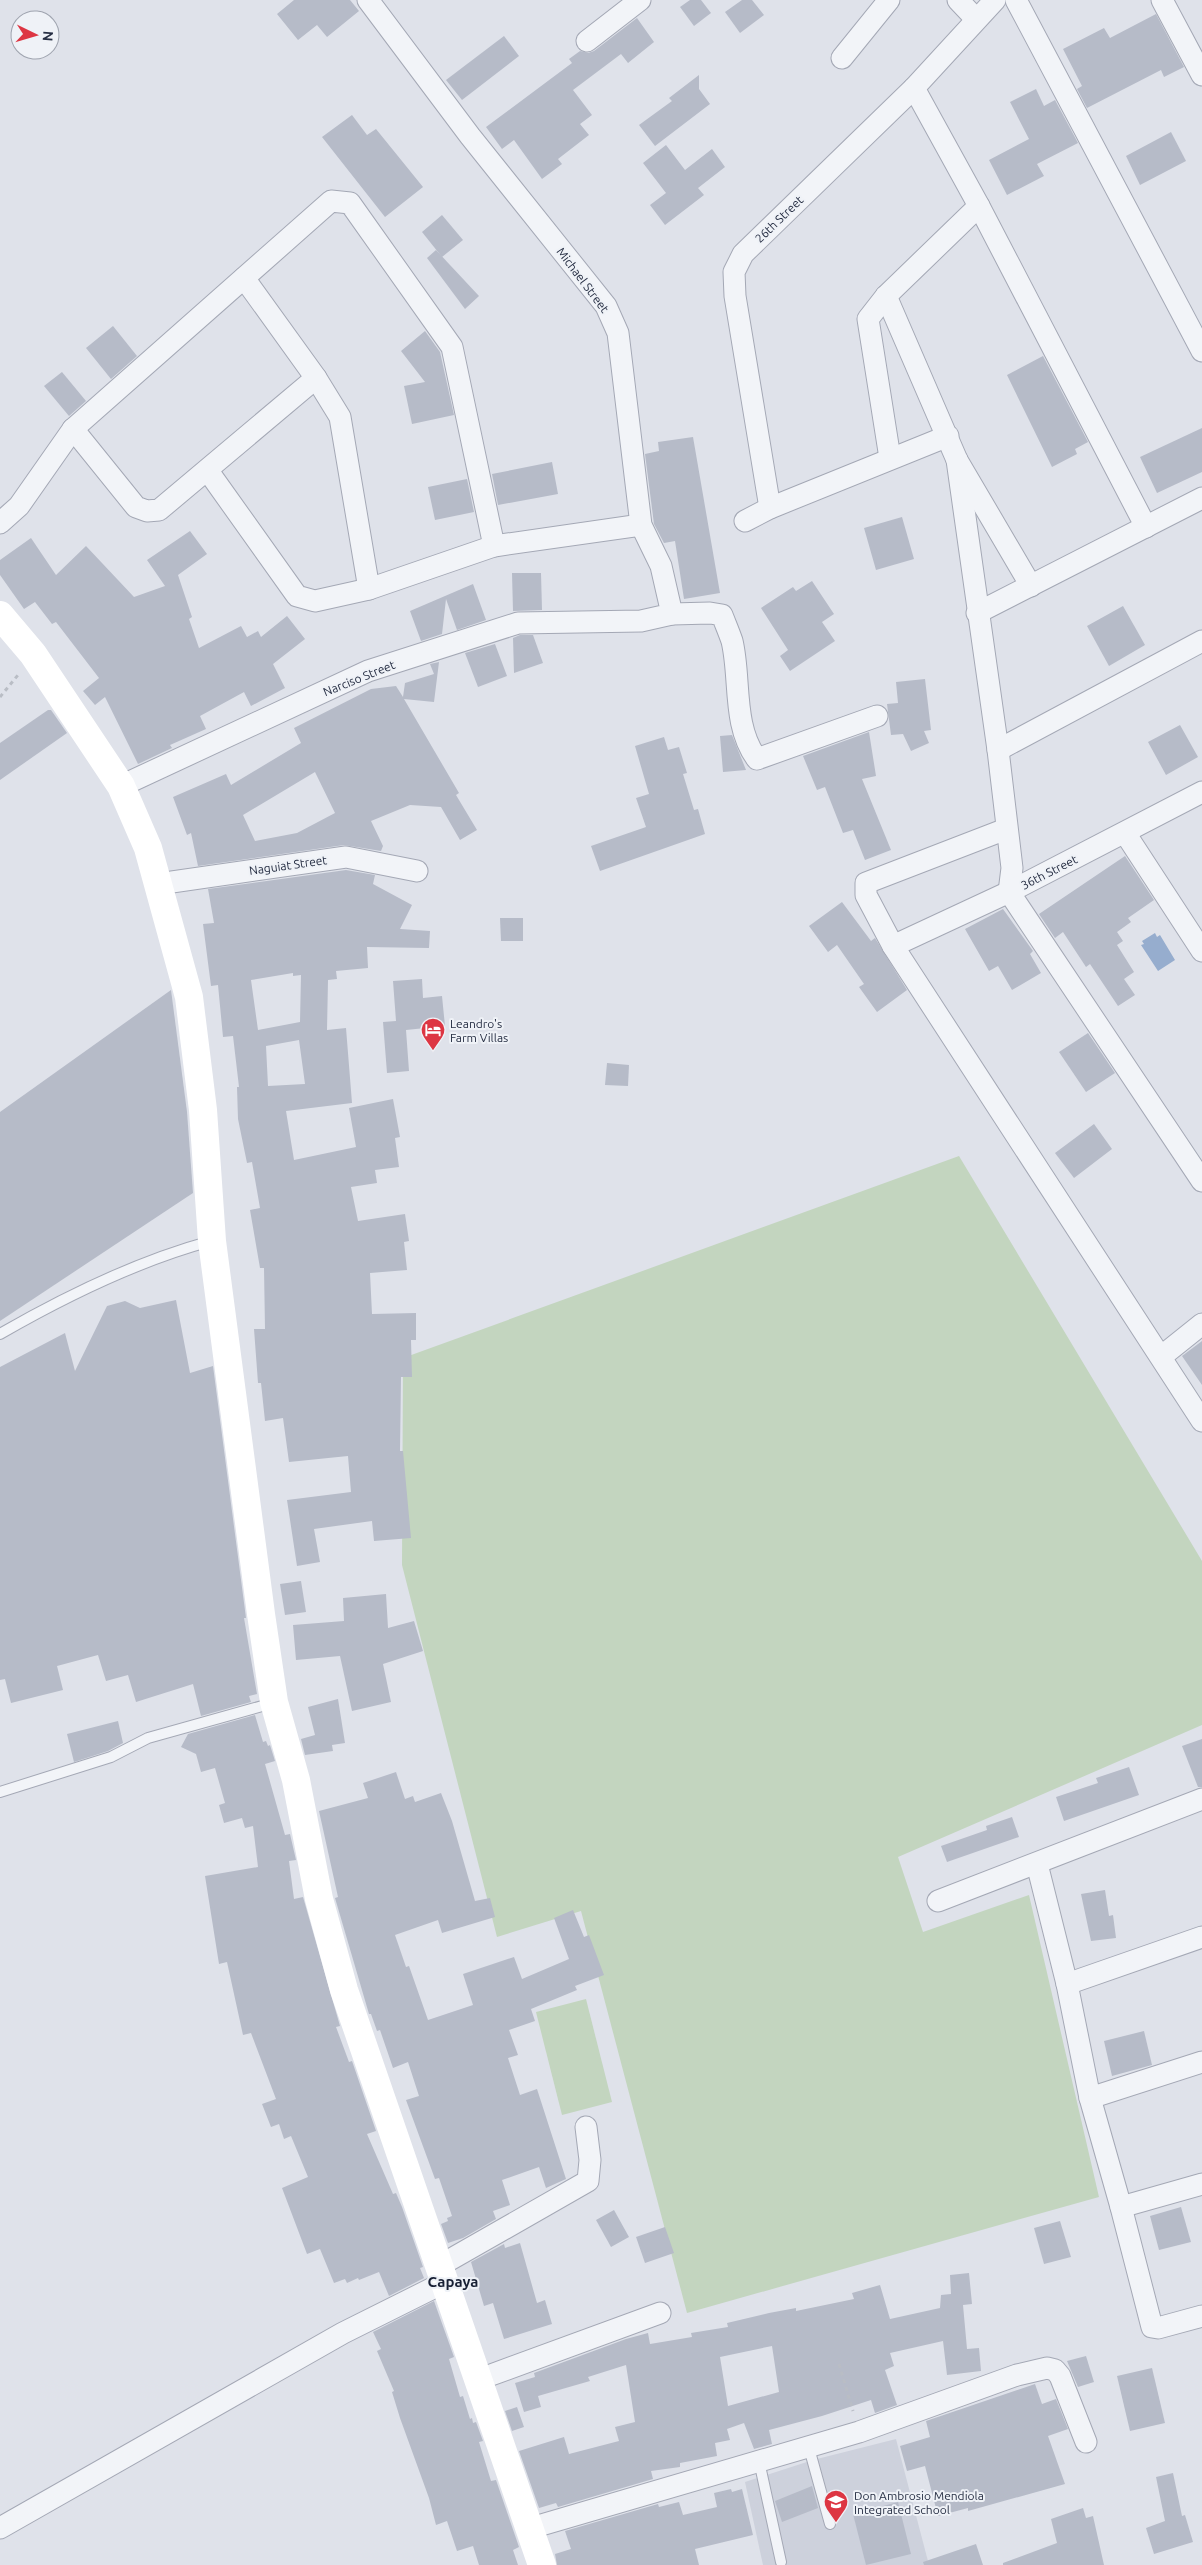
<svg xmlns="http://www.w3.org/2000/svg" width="1202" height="2565" viewBox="0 0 1202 2565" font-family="Ubuntu,sans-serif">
  <rect width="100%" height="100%" fill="#dfe2ea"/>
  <polygon fill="#cdd1dc" points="896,2439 929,2565 763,2565 745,2482 813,2460"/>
  <g fill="#c3d5bf">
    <polygon points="959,1156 1202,1561 1202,1725 898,1857 923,1932 1029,1895 1099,2197 687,2313 581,1911 497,1937 402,1565 403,1358"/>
    <polygon points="586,1999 612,2102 562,2115 536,2012"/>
  </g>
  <polygon fill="#96adce" points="1155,933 1157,937 1160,935 1175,960 1158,971 1141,945 1144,944 1142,941"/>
  <g fill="#b6bbc8" fill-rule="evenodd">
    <polygon points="294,0 350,0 359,11 327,37 317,25 298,40 277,14"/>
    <polygon points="690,0 701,0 711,13 694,26 680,7"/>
    <polygon points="742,0 752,0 764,15 740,33 725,12"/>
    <polygon points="1156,14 1184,67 1164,77 1161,70 1087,108 1077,89 1082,86 1063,49 1104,28 1110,38"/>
    <polygon points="637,18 654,42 628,63 621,54 573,90 592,115 580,124 589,135 558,159 562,164 542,179 514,140 502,149 486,127 572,63 569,59 580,51 588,53 594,51"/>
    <polygon points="504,36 519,56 462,100 446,80"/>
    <polygon points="699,75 699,89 710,104 655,146 639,125 672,101 669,98"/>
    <polygon points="1036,89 1044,106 1055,100 1078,143 1037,164 1044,176 1007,195 989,160 1029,139 1010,102"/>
    <polygon points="352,115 367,135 376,129 423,187 385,217 322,137"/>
    <polygon points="1171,132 1186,161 1140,185 1126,156"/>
    <polygon points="666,145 685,170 712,149 725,167 698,188 704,195 665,225 650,205 666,193 643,163"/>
    <polygon points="442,215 463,240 442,257 422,232"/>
    <polygon points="436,250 479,296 465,309 427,258"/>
    <polygon points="113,326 137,356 111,379 86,348"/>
    <polygon points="425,331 440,352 454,415 412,424 404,386 425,382 401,351"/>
    <polygon points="1043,356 1088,442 1075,449 1077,454 1052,467 1007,375"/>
    <polygon points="62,372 86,401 69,416 44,386"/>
    <polygon points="1202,428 1202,472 1157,493 1140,457"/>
    <polygon points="693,437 720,593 684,599 675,541 664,543 654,524 645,454 659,451 658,442"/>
    <polygon points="552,462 558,494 498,505 492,474"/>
    <polygon points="467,479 474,512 435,520 428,487"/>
    <polygon points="902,517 914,559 876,570 864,528"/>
    <polygon points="190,531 207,554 178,575 192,617 189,619 199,648 241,626 247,637 258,631 261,637 287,616 305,639 273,664 285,688 251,706 244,692 200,716 206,729 170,745 172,748 138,764 105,697 95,705 83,691 99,678 56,622 52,624 35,602 24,609 0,575 0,560 31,538 56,575 86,546 134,597 165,586 147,560"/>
    <polygon points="512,573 541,573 542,610 513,611"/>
    <polygon points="812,581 834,614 822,622 835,641 790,671 780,656 788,650 761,608 793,587 796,591"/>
    <polygon points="473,584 486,620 457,630 446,599 442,634 421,641 410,611"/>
    <polygon points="1123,606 1145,645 1109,666 1087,626"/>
    <polygon points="520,635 533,635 543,663 514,673 513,638"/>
    <polygon points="495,644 507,676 478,687 465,653"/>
    <path d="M439,662L434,702L404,699L459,793L456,795L477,830L460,840L441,807L410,805L371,821L383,846L381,851L344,845L198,866L191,833L187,835L173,797L226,774L231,785L301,743L294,728L371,689L396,686L403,697L405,683L434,674L430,664ZM315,772L335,813L297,833L255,841L243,815Z"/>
    <polygon points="925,679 931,730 924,731 929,743 911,751 903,734 891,735 887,704 898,703 896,682"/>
    <polygon points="48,710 51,710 67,733 0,780 0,743"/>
    <polygon points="1180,725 1198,757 1166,775 1148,742"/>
    <polygon points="869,732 876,776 862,779 891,850 865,860 853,830 843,833 825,787 817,790 803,756"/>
    <polygon points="732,735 746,770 723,772 720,736"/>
    <polygon points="664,737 668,750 679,747 687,773 683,774 694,810 698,809 705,834 600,871 591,846 646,827 636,798 649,794 635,746"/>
    <polygon points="1125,856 1154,900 1128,918 1131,922 1117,932 1123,941 1117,945 1134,972 1124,979 1135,995 1118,1006 1090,964 1086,967 1063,932 1055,938 1039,914"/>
    <path d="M346,870L375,875L373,884L412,905L400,929L430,931L429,948L367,947L368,968L336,971L337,979L328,980L327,1030L346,1028L352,1103L286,1111L294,1160L356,1147L349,1108L393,1099L400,1137L395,1138L399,1167L375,1170L377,1183L351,1187L358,1221L405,1214L409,1241L404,1242L407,1270L370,1273L372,1314L416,1313V1340H411L412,1377H401L400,1451H403L411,1538L374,1541L372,1521L314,1529L320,1562L297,1566L287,1500L351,1492L348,1456L289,1462L283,1418L265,1421L261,1383H258L254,1329H265L264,1268H260L250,1210L260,1208L252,1162L247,1163L238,1119L237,1087H239L233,1036L223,1037L218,985L211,986L203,924L214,923L208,889ZM293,973V976L301,975L300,1022L258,1030L251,980ZM299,1040L305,1084L268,1086L266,1046Z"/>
    <polygon points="842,902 871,941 875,938 907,990 877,1012 859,987 864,984 837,945 828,952 809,926"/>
    <polygon points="1003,909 1033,951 1030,954 1041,973 1012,990 998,966 989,971 965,929"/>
    <polygon points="500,918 523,918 523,941 501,941"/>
    <polygon points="422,979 423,998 442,996 445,1026 406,1030 409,1071 387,1073 383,1022 396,1021 393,981"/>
    <polygon points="171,990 187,1112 193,1193 0,1321 0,1112"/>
    <polygon points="1088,1033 1115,1073 1086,1092 1059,1052"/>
    <polygon points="607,1063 629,1065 628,1086 605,1085"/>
    <polygon points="1094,1124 1112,1149 1074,1178 1055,1153"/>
    <polygon points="176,1300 190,1373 213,1366 246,1618 244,1618 257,1694 249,1696 251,1702 201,1716 193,1684 136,1702 128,1675 106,1681 98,1655 57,1666 63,1690 11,1703 5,1679 0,1680 0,1367 65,1333 75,1371 107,1306 125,1301 140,1308"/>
    <polygon points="1202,1341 1202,1385 1182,1356"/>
    <polygon points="301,1581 306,1612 285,1615 280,1584"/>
    <polygon points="386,1594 388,1628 414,1621 423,1651 383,1664 391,1702 352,1711 340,1656 296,1660 293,1625 344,1621 343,1598"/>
    <polygon points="338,1699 345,1743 332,1745 333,1751 305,1755 301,1739 315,1735 308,1707"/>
    <polygon points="255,1715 263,1742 266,1741 268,1746 270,1745 275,1761 265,1764 285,1835 290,1834 296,1860 289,1861 294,1899 303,1897 340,2026 336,2027 349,2062 352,2061 376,2131 367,2134 393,2194 396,2193 402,2207 423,2267 420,2268 424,2278 389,2296 379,2272 359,2280 358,2278 347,2283 345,2279 334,2283 320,2249 307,2254 282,2188 308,2177 291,2136 284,2139 279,2124 271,2127 262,2104 276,2099 251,2033 243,2035 227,1962 219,1964 205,1876 258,1867 253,1826 245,1828 242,1818 224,1823 219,1805 225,1803 215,1768 201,1772 196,1754 181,1747 188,1734"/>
    <polygon points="118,1721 123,1743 108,1751 74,1762 67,1734"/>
    <polygon points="1202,1739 1202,1787 1198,1787 1182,1746"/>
    <polygon points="1129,1767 1139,1795 1064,1821 1056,1797 1098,1783 1096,1778"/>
    <polygon points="396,1772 405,1799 413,1796 415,1802 441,1793 452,1821 475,1901 490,1898 495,1917 442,1933 438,1920 395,1935 406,1967 409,1966 428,2020 473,2005 463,1974 514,1957 522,1979 569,1959 554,1918 573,1910 584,1937 589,1935 604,1975 575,1986 577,1990 531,2009 535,2021 509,2030 518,2055 508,2058 520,2095 537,2089 566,2179 546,2188 539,2167 502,2180 510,2205 493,2211 496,2219 463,2238 448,2243 441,2224 448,2221 447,2218 452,2216 439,2178 435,2179 406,2100 419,2096 408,2062 393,2068 380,2030 377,2031 371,2014 369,2014 335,1898 338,1897 319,1811 368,1798 363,1783"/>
    <polygon points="1012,1817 1019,1837 947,1862 941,1846 987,1830 986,1826"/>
    <polygon points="1105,1890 1109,1916 1113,1915 1116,1938 1091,1941 1081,1894"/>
    <polygon points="1144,2031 1152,2065 1112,2076 1104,2041"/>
    <polygon points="1181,2207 1191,2242 1159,2250 1150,2216"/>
    <polygon points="614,2210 629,2237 611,2247 596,2220"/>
    <polygon points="1060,2221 1071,2257 1044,2264 1034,2228"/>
    <polygon points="665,2227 674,2253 645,2263 636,2237"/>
    <polygon points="520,2243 537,2303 545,2300 552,2324 504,2339 493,2303 484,2306 471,2262 504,2244 505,2248"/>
    <path d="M969,2273L972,2304L963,2305L967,2349L979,2348L981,2371L947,2375L943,2341L890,2353L894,2366L885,2370L897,2405L875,2413L871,2400L822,2416L769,2430L772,2444L754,2449L744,2423L727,2429L730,2440L715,2443L717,2456L680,2463V2467L651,2471L653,2479L558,2507L556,2503L539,2508L519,2451L564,2437L569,2454L619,2441L615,2427L635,2422L626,2365L588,2377L590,2381L538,2396L541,2407L524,2412L515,2383L535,2377L534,2373L626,2339L648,2333L650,2344L692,2337L691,2333L728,2327L727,2323L769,2313L796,2308V2311L854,2299L852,2293L880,2285L890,2319L940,2308L941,2295L951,2294L950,2275ZM772,2346L779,2392L728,2406L720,2357Z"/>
    <polygon points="434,2301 454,2357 449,2359 460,2397 463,2396 470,2419 472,2418 473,2423 476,2422 483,2441 479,2442 491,2481 496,2480 519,2547 513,2550 518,2565 479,2565 473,2546 457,2551 447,2521 436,2525 429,2498 400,2418 392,2392 394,2391 377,2351 381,2349 373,2332"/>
    <polygon points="1086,2356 1094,2382 1078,2387 1067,2361"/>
    <polygon points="1152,2368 1165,2423 1130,2431 1117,2376"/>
    <polygon points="1035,2384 1042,2404 1056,2399 1068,2429 1048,2436 1065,2484 968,2511 968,2508 938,2516 925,2466 907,2471 900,2446 930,2437 926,2421"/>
    <polygon points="517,2407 524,2427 512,2431 505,2411"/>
    <polygon points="1173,2473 1182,2516 1185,2515 1193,2542 1154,2554 1146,2528 1165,2521 1156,2477"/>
    <polygon points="812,2486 818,2508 782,2522 775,2501"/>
    <polygon points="731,2489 732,2492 742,2489 753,2535 695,2549 699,2565 557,2565 555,2554 571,2549 565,2531 658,2504 659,2507 679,2502 683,2515 717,2507 714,2493"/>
    <polygon points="898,2502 911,2554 866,2565 853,2514"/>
    <polygon points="1083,2508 1086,2518 1093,2516 1104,2565 1003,2565 1003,2563 1057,2543 1051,2519"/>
    <polygon points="976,2544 983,2565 924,2565 923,2562"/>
  </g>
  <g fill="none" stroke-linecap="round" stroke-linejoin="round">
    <defs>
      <g id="lane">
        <path d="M0,1334C66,1296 137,1261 211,1241"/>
        <polyline points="0,1792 111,1757 148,1738 273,1703"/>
        <polyline points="809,2448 830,2524"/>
        <polyline points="759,2461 781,2562"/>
      </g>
      <g id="street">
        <polyline points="958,0 976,19"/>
        <polyline points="1016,0 1202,351"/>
        <polyline points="1162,0 1202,75"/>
        <polyline points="587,41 640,0"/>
        <polyline points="842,58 889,0"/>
        <polyline points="914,88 979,206 1146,527"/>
        <polyline points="244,278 316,378 340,417 369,589"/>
        <polyline points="886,296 957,460 1031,586"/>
        <polyline points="73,429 136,507 147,511 159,510 316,378"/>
        <polyline points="890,458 868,319 886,296 979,206"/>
        <polyline points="957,460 998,750 1012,868 1009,892 1202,1181"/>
        <polyline points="208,471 297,596 315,601 369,589 494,546 641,525"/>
        <polyline points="770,508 735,296 734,272 743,254 914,88 995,0"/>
        <polyline points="745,521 770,508 948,436"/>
        <polyline points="0,523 19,506 73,429 331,201 350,203 452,347 494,546"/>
        <polyline points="977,613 1202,498"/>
        <path d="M672,614L710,613L722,615C725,623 729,632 732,641C741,678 732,726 757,759L877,716"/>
        <polyline points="998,750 1202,641"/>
        <polyline points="121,786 368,671 518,623 641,621 672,614 661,566 641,525 618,333 606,306 470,136 368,0"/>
        <polyline points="1006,829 866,883 866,895 893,946 1202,1421"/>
        <polyline points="1125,833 1202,951"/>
        <polyline points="158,884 346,857 417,871"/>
        <polyline points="893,946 1009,892 1202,792"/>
        <polyline points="1162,1356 1202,1324"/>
        <polyline points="1037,1864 1067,1984 1090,2098 1121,2207 1152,2327 1158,2328 1202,2316"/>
        <polyline points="938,1901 1202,1799"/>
        <polyline points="1067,1984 1202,1937"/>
        <polyline points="1090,2098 1202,2062"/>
        <polyline points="1121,2207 1202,2184"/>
        <polyline points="439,2266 588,2181 590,2160 586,2127"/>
        <polyline points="480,2379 660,2313"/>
        <polyline points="0,2528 343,2333 445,2282"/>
        <polyline points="531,2528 859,2432 1017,2375 1047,2368 1055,2370 1060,2376 1086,2442"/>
      </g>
    </defs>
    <use href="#lane" stroke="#a4a8b5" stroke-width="12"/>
    <use href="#street" stroke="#a4a8b5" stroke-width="23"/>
    <g stroke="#b9bdc5" stroke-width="3" stroke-dasharray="4 4" stroke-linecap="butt">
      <polyline points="0,697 18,675"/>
      <polyline points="839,2364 853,2411"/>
    </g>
    <use href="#lane" stroke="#f2f4f8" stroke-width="10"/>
    <use href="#street" stroke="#f2f4f8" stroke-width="21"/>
    <polyline stroke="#fff" stroke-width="28" points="0,615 33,654 121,786 148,848 189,997 203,1110 212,1241 261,1614 274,1702 296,1780 319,1899 344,1990 542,2565"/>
  </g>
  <defs>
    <symbol id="hotel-pin" viewBox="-11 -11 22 30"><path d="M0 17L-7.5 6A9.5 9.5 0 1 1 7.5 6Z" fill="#dd3643" stroke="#eff2f7"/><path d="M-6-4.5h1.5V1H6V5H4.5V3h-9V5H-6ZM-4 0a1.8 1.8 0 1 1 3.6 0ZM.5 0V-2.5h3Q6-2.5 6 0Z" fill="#fff"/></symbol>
    <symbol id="school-pin" viewBox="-11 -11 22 30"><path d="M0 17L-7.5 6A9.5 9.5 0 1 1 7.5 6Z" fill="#dd3643" stroke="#eff2f7"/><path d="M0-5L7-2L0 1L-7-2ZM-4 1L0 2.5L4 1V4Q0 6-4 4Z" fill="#fff"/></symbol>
  </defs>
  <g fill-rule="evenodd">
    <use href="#hotel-pin" x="419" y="1016" width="28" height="38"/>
    <use href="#school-pin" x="822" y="2488" width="28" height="38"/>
  </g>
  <g text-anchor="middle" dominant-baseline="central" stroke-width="4" stroke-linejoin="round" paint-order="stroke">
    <g font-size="12" fill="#262e43" stroke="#eff2f7">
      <text transform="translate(779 219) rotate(-44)">26th Street</text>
      <text transform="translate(583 280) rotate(53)">Michael Street</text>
      <text transform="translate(359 678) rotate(-22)">Narciso Street</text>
      <text transform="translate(288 865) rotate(-8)">Naguiat Street</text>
      <text transform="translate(1049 872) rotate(-27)">36th Street</text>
    </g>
    <g font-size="12" fill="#262e43" stroke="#eff2f7" text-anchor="start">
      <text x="450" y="1023">Leandro's<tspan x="450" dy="14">Farm Villas</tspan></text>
      <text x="854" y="2495">Don Ambrosio Mendiola<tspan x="854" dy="14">Integrated School</tspan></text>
    </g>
    <g font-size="15" font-weight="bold" fill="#182034" stroke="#eff2f7">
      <text x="453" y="2281">Capaya</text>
    </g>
  </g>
  <g transform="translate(35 35) rotate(95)"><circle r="24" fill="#eff2f7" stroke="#9fa4af"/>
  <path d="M0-4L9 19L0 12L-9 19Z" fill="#dd3643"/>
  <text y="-8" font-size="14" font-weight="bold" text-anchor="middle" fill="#262e43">N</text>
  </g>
</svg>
